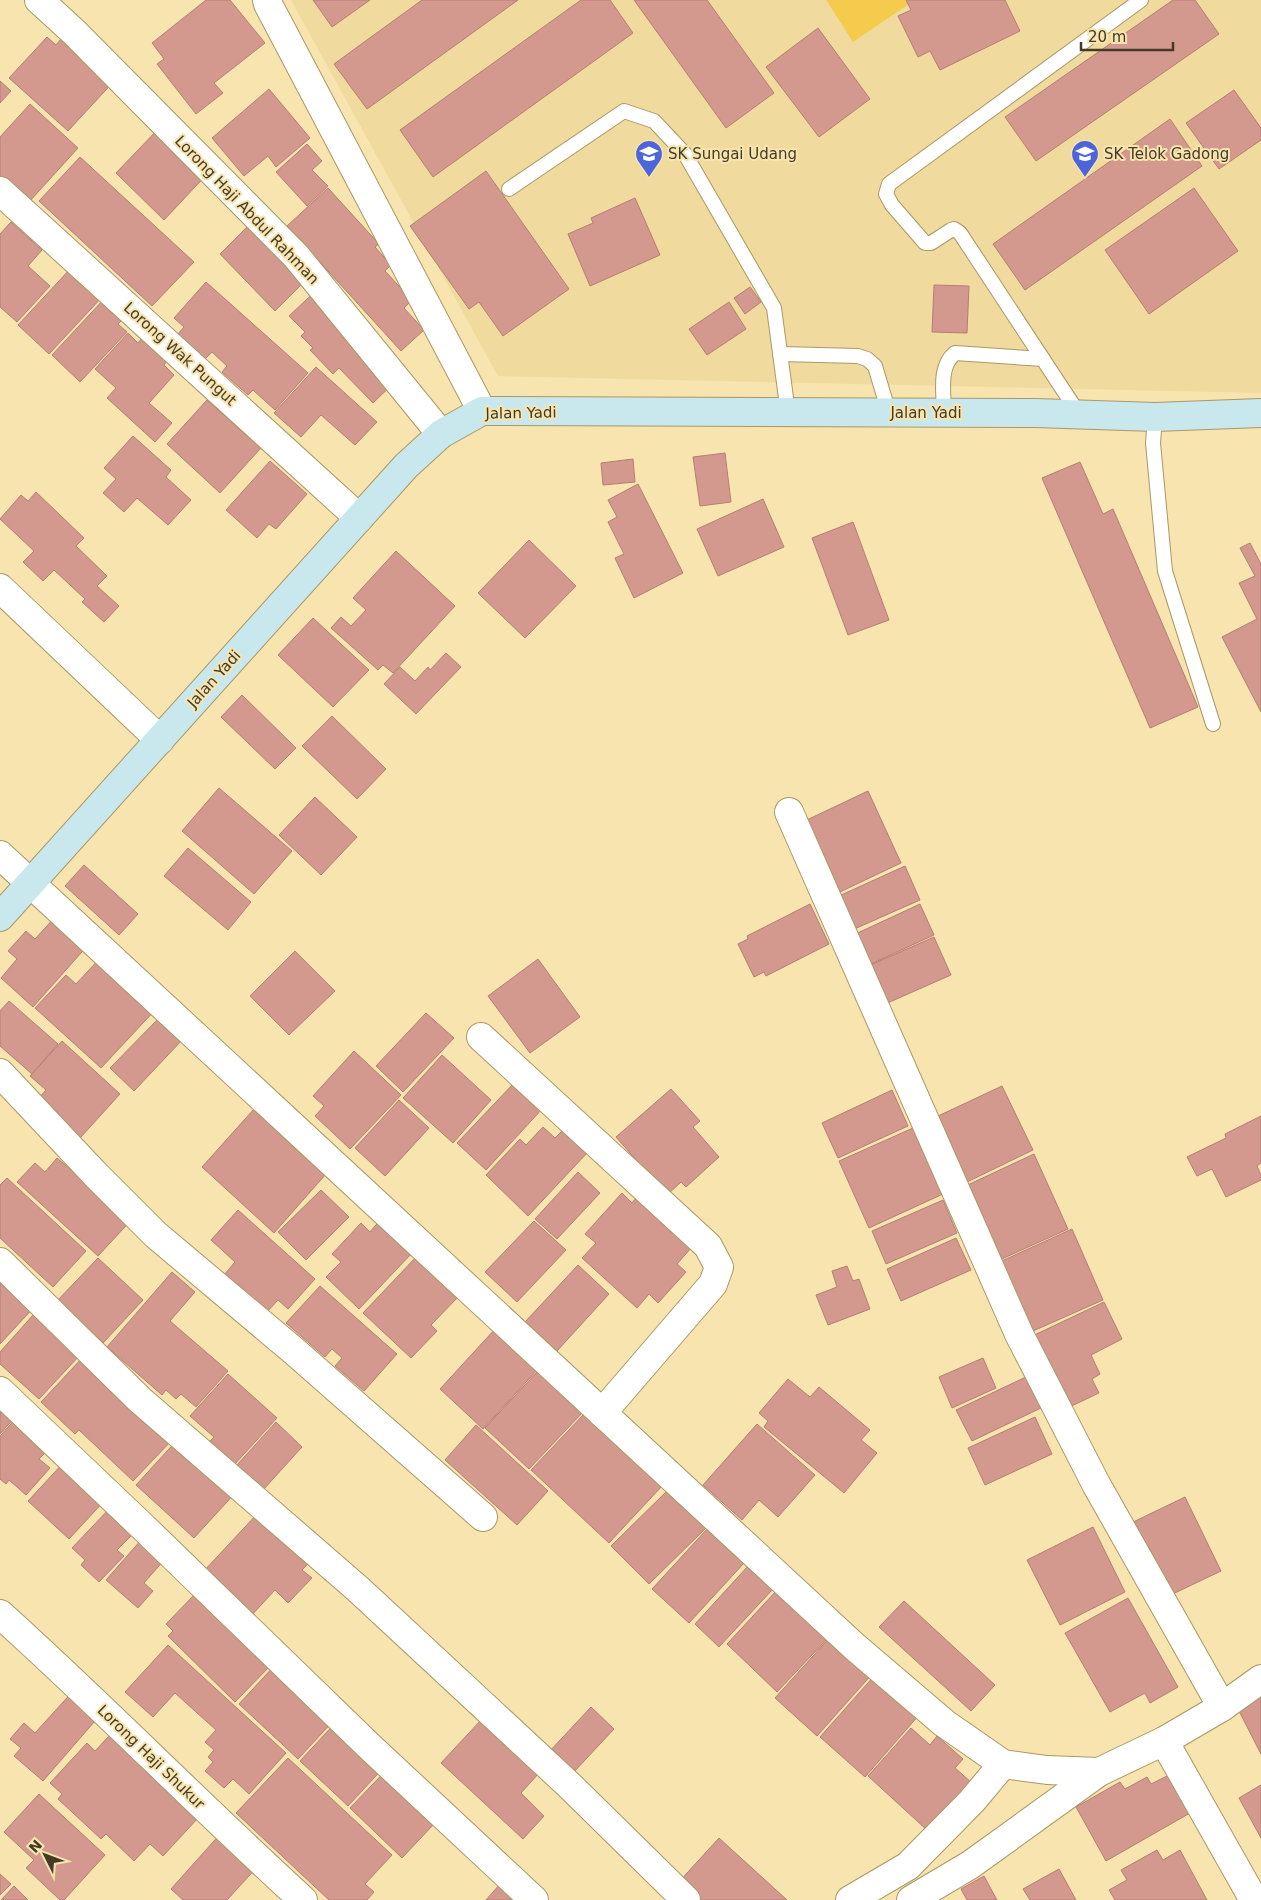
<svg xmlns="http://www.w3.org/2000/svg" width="1261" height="1900" viewBox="0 0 1261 1900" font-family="'DejaVu Sans',sans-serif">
  <rect width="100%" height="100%" fill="#f7e4ae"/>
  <polygon fill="#f0da9d" points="291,0 826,0 853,42 915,0 1261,0 1261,393 498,376"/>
  <polygon fill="#f4cb4d" points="826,0 915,0 853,42"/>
  <g fill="#d3998e" stroke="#b67e74">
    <polygon points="206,0 230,0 265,43 214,83 223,93 196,114 157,64 164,59 152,43"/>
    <polygon points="313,0 370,0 332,27"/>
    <polygon points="422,0 518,0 367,109 334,64"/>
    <polygon points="581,0 610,0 633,33 433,177 400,130"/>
    <polygon points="634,0 707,0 774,93 726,128"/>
    <polygon points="906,0 1005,0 1020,31 940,70 930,51 918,57 898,16 911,10"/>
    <polygon points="1173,0 1195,0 1219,34 1036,161 1005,117"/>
    <polygon points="818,28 870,99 819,137 766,67"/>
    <polygon points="66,33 116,79 68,131 9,78 47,37 56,45"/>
    <polygon points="0,81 11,91 0,103"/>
    <polygon points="269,89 310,138 276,167 268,156 244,176 212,138"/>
    <polygon points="1234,90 1261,128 1261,140 1219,169 1186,123"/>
    <polygon points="30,104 78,148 29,202 0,176 0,137"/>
    <polygon points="1170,119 1202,166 1025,290 993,244"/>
    <polygon points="162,125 210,171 164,220 116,173"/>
    <polygon points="307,144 322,161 312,170 328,186 307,206 276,172"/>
    <polygon points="80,157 194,262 152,306 39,201"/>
    <polygon points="486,171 569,289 503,336 479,302 469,309 410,226"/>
    <polygon points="328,188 379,244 375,247 391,265 385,271 412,300 404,308 424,330 401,351 287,226"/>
    <polygon points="1194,188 1238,251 1149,314 1105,250"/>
    <polygon points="635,198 660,255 590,286 568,234 593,223 591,218"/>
    <polygon points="254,220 309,277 275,311 220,254"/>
    <polygon points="11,222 42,250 28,266 50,286 17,322 0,307 0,234"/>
    <polygon points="72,267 103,296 49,354 18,325"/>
    <polygon points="206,282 308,373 275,410 253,390 248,395 222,372 227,366 212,352 205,359 178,334 184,327 174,318"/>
    <polygon points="322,285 399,378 373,403 339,368 333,374 310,350 313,348 301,336 305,332 289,316"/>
    <polygon points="934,285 969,286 967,333 932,332"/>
    <polygon points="750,287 761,302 745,314 734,298"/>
    <polygon points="105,298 125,317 118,324 127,332 80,382 52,355"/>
    <polygon points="729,302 746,329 707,355 689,329"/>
    <polygon points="128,333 138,343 142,338 167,361 164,365 174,375 149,403 172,423 155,442 107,398 116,388 95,369"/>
    <polygon points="316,367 377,422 355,445 321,415 301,437 274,413"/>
    <polygon points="207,400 261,448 220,493 167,444"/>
    <polygon points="133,436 171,470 166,477 191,500 168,525 137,498 124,512 103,493 116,479 104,468"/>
    <polygon points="725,453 731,502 700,506 693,457"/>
    <polygon points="633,459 635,482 603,485 601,463"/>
    <polygon points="270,461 307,494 276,529 269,524 257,538 226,510"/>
    <polygon points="1080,462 1103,514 1113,509 1198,707 1150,728 1042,478"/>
    <polygon points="638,484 683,573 634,598 615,558 624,554 608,522 617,517 608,500"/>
    <polygon points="36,492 84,538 76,546 107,576 97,586 119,606 104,622 82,602 85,599 54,570 43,581 23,562 34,551 0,519 21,495 28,501"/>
    <polygon points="763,499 784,547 718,576 697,529"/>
    <polygon points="853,522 889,620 848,635 812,538"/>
    <polygon points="529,540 576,586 525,638 478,593"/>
    <polygon points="1250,543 1261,564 1261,712 1222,637 1257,619 1239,583 1255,576 1240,548"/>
    <polygon points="396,551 455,606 393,673 383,665 378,670 331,628 341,617 351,626 366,610 353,598"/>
    <polygon points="313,618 369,670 333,707 278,655"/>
    <polygon points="446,653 461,667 416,714 384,684 400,667 415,681 428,667 430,670"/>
    <polygon points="242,695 296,748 275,769 221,717"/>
    <polygon points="332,716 386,769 357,799 302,746"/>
    <polygon points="219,788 292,851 254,894 182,831"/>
    <polygon points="868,791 901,863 825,899 792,827"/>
    <polygon points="315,797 357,837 321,875 279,835"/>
    <polygon points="188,848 251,902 228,930 164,876"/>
    <polygon points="84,865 138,914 119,935 65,886"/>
    <polygon points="905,866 920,900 843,934 828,901"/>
    <polygon points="810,904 829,944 766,976 764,972 754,977 738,944 748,939 747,936"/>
    <polygon points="920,904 934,935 860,969 849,937"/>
    <polygon points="57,915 89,944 33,1007 1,978 17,959 8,951 26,931 35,939"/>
    <polygon points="934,937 951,975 876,1008 859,970"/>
    <polygon points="295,951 335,991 289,1035 250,996"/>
    <polygon points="102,956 157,1008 101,1068 35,1008 66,975 76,984"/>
    <polygon points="538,959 580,1017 530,1053 488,996"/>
    <polygon points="9,1001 58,1044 32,1074 0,1046 0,1011"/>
    <polygon points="426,1013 454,1038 403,1092 376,1066"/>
    <polygon points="161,1016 184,1038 134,1091 110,1068"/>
    <polygon points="62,1041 120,1094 80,1138 51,1111 35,1102 46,1090 30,1076"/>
    <polygon points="354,1051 401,1095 350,1149 315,1116 324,1106 313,1096"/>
    <polygon points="442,1055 491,1100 453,1143 403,1098"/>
    <polygon points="515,1082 543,1108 486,1170 457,1143"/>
    <polygon points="1002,1086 1033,1150 967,1182 936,1117"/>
    <polygon points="671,1089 700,1121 693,1127 719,1157 686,1187 681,1182 667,1195 616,1137"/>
    <polygon points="892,1090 908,1126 838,1158 822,1123"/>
    <polygon points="399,1100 429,1128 385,1176 355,1148"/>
    <polygon points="254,1109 326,1174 274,1233 202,1167"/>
    <polygon points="1261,1116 1261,1163 1257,1166 1261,1175 1261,1180 1226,1197 1212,1169 1197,1176 1187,1157 1226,1138 1225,1134"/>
    <polygon points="543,1127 555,1138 563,1130 587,1153 528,1216 486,1175 520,1139 526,1145"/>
    <polygon points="913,1128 943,1194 869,1228 839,1161"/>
    <polygon points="1034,1154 1068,1229 993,1263 959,1189"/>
    <polygon points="57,1158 71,1170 77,1163 135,1216 98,1256 17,1182 35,1163 45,1172"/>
    <polygon points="578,1172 600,1193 557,1239 535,1219"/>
    <polygon points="7,1178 86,1251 53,1287 0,1238 0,1185"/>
    <polygon points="321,1190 349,1217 306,1260 278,1232"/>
    <polygon points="622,1193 632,1203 636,1198 692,1247 677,1264 686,1272 658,1303 649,1294 637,1308 582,1258 596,1243 585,1234"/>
    <polygon points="943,1200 957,1233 886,1264 872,1231"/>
    <polygon points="238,1210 315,1279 288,1309 278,1300 266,1313 224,1275 235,1262 211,1240"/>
    <polygon points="380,1220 413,1252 359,1309 326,1277 341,1262 332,1254 361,1223 370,1232"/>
    <polygon points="534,1221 566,1250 517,1302 485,1272"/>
    <polygon points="1072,1229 1103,1300 1024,1335 993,1265"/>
    <polygon points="956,1238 971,1270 901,1301 887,1269"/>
    <polygon points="417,1256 459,1296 431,1325 437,1331 411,1358 363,1313"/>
    <polygon points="98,1258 143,1300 103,1343 57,1301"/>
    <polygon points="578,1265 609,1294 557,1351 525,1322"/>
    <polygon points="847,1266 853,1281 859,1279 870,1309 828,1325 816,1295 837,1287 832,1271"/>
    <polygon points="0,1271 37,1304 0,1344"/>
    <polygon points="172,1272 195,1292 170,1321 228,1371 196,1407 181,1394 176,1399 166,1390 162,1395 107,1347"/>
    <polygon points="320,1286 397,1354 364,1391 335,1366 342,1358 332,1349 325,1357 286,1323"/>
    <polygon points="1104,1302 1122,1339 1091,1355 1100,1374 1092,1379 1099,1393 1061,1411 1026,1339"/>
    <polygon points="34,1314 80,1355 39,1399 0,1364 0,1352"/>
    <polygon points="496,1328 539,1368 483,1429 440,1389"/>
    <polygon points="84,1356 173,1439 133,1481 79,1430 75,1434 41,1402"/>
    <polygon points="983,1358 996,1388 952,1408 939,1377"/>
    <polygon points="538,1371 583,1412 529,1469 485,1428"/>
    <polygon points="228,1374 277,1418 233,1466 208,1443 214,1437 190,1416"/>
    <polygon points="1028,1376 1043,1407 972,1441 956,1410"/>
    <polygon points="788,1379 810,1397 819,1387 870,1430 861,1440 877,1453 844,1493 764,1427 768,1421 759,1413"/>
    <polygon points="0,1399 17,1415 0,1434"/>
    <polygon points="585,1413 662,1486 609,1543 531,1470"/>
    <polygon points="18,1416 52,1446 39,1459 50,1468 26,1495 9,1480 6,1484 0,1479 0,1436"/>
    <polygon points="1035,1417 1052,1454 985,1485 968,1448"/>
    <polygon points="276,1422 302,1447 263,1490 236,1466"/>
    <polygon points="757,1424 815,1475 778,1517 759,1500 742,1520 703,1485"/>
    <polygon points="476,1425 548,1491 517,1525 445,1460"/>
    <polygon points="179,1438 237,1491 194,1538 136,1485"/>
    <polygon points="66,1460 107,1498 69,1539 28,1501"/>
    <polygon points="668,1490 706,1528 649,1584 611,1546"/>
    <polygon points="1185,1497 1221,1571 1158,1601 1127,1525"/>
    <polygon points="111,1507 136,1531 117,1550 124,1556 99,1582 81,1565 85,1560 72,1548"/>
    <polygon points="258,1513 310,1562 302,1570 312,1578 288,1603 275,1590 250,1617 202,1573"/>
    <polygon points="1093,1527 1125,1592 1060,1625 1027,1560"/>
    <polygon points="708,1528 745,1562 689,1623 652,1589"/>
    <polygon points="142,1539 165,1559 144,1583 153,1591 138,1608 106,1580"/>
    <polygon points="749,1565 774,1588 719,1647 695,1624"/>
    <polygon points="778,1589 829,1637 777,1692 727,1644"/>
    <polygon points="197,1592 271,1665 235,1702 168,1636 173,1631 166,1624"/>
    <polygon points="1128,1598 1178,1687 1150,1703 1145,1693 1110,1712 1065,1633"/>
    <polygon points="904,1601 995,1685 971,1711 879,1627"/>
    <polygon points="832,1635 873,1673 817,1736 775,1698"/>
    <polygon points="168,1645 286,1753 249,1794 233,1779 224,1788 205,1771 213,1762 208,1757 214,1750 205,1742 216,1730 175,1693 153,1717 125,1692"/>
    <polygon points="276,1664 335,1719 298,1759 239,1704"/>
    <polygon points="875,1675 919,1715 865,1777 820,1737"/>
    <polygon points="74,1690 101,1714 43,1781 14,1756 21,1748 10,1739 24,1723 35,1733"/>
    <polygon points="1261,1695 1261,1754 1237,1707"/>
    <polygon points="591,1707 614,1729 572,1774 549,1752"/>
    <polygon points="482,1719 539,1773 521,1793 544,1816 523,1839 441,1763"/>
    <polygon points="338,1720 386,1765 348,1806 300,1761"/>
    <polygon points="911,1728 930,1745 937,1736 963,1759 955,1768 972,1783 928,1831 868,1776"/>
    <polygon points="109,1736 198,1818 163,1856 150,1844 134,1861 106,1834 101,1839 58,1799 62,1794 50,1783 87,1743 95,1751"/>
    <polygon points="288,1758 392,1855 365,1884 374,1892 367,1900 329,1900 236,1813"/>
    <polygon points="394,1762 434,1824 402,1858 350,1808"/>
    <polygon points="1169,1775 1190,1813 1106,1861 1076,1807 1120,1782 1125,1789 1147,1777 1151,1784"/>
    <polygon points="1261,1785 1261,1838 1239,1798"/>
    <polygon points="39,1794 105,1855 64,1900 60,1900 26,1868 34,1860 4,1832"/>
    <polygon points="222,1832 258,1866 227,1900 183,1900 171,1889"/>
    <polygon points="719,1838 787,1900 695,1900 677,1884"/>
    <polygon points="1157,1850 1163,1860 1180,1850 1207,1900 1115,1900 1109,1890 1127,1880 1121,1870"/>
    <polygon points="1059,1869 1076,1900 1030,1900 1023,1889"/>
    <polygon points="0,1874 11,1884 0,1895"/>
    <polygon points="984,1876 997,1900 967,1900 961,1889"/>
    <polygon points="501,1883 520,1900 486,1900"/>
    <polygon points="14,1886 28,1900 1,1900"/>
  </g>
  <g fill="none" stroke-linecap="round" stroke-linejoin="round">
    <defs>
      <g id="lane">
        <polyline points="509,189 624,111 654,121 685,154 774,308 788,413"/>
        <polyline points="780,354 858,356 867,359 875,366 889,413"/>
        <path d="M944,413C944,393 938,367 955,353L1043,359"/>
        <polyline points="1079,414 960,233 954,229 951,230 931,243 925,243 892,205 886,194 889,184 1141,0"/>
        <polyline points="1155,417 1153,443 1165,571 1213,724"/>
      </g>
      <g id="street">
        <polyline points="39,0 74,32 296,256 441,434"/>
        <polyline points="267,0 268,4 482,411"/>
        <polyline points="0,191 359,518"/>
        <polyline points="0,588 160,740"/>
        <polyline points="789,812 1019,1334 1096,1484 1222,1707"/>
        <polyline points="0,855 855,1647 944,1723 1003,1764 1047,1770 1099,1772"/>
        <polyline points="481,1037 708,1246 719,1267 713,1284 602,1413"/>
        <polyline points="0,1073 95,1174 156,1235 294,1351 483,1517"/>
        <polyline points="0,1262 139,1399 358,1589 569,1785 686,1900"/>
        <polyline points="0,1391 142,1526 369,1746 534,1900"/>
        <path d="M0,1614C103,1707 200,1806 303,1900"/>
        <polyline points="1164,1741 1254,1900"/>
        <polyline points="850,1900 908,1866 972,1801 1003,1764"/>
        <polyline points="911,1900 970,1865 1099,1772 1164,1741 1222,1707 1261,1679"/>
      </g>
      <polyline id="secondary" points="0,917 406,466 441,434 482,411 1036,413 1155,417 1261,413"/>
    </defs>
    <use href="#lane" stroke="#aa9865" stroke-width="16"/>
    <use href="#street" stroke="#aa9865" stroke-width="30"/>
    <use href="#secondary" stroke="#aa9865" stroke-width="30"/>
    <use href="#lane" stroke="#fff" stroke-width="14"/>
    <use href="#street" stroke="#fff" stroke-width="28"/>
    <use href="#secondary" stroke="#c8e8ee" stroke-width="28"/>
  </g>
  <defs>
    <symbol id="school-pin" viewBox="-11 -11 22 30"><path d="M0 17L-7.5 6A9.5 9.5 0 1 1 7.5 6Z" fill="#4d65da" stroke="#f7e4ae"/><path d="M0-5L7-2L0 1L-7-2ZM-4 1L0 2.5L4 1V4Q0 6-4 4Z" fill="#fff"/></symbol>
  </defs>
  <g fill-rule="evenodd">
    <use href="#school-pin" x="633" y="138" width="32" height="43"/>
    <use href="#school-pin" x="1069" y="138" width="32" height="43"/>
  </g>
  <g text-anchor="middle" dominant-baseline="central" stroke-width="4" stroke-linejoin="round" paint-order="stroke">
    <g font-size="15" fill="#433b26" stroke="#f7e4ae" text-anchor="start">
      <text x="668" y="154">SK Sungai Udang</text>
      <text x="1104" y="154">SK Telok Gadong</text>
    </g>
    <g font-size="15" fill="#433b26" stroke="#f7e4ae">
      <text transform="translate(247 210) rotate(46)">Lorong Haji Abdul Rahman</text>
      <text transform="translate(180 354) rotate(42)">Lorong Wak Pungut</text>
      <text transform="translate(521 413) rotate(-1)">Jalan Yadi</text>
      <text x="926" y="413">Jalan Yadi</text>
      <text transform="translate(214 679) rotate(-48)">Jalan Yadi</text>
      <text transform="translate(151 1757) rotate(44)">Lorong Haji Shukur</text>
    </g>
  </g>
  <g transform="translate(45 1855) rotate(312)" stroke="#f7e4ae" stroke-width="4" paint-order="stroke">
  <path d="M0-4L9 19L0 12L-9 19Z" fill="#433b26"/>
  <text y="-8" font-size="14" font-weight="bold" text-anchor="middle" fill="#433b26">N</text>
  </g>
  <path d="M1081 42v8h92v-8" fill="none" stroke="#433b26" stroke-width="2.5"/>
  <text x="1088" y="42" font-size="15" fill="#433b26" stroke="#f7e4ae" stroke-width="4" paint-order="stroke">20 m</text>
</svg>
